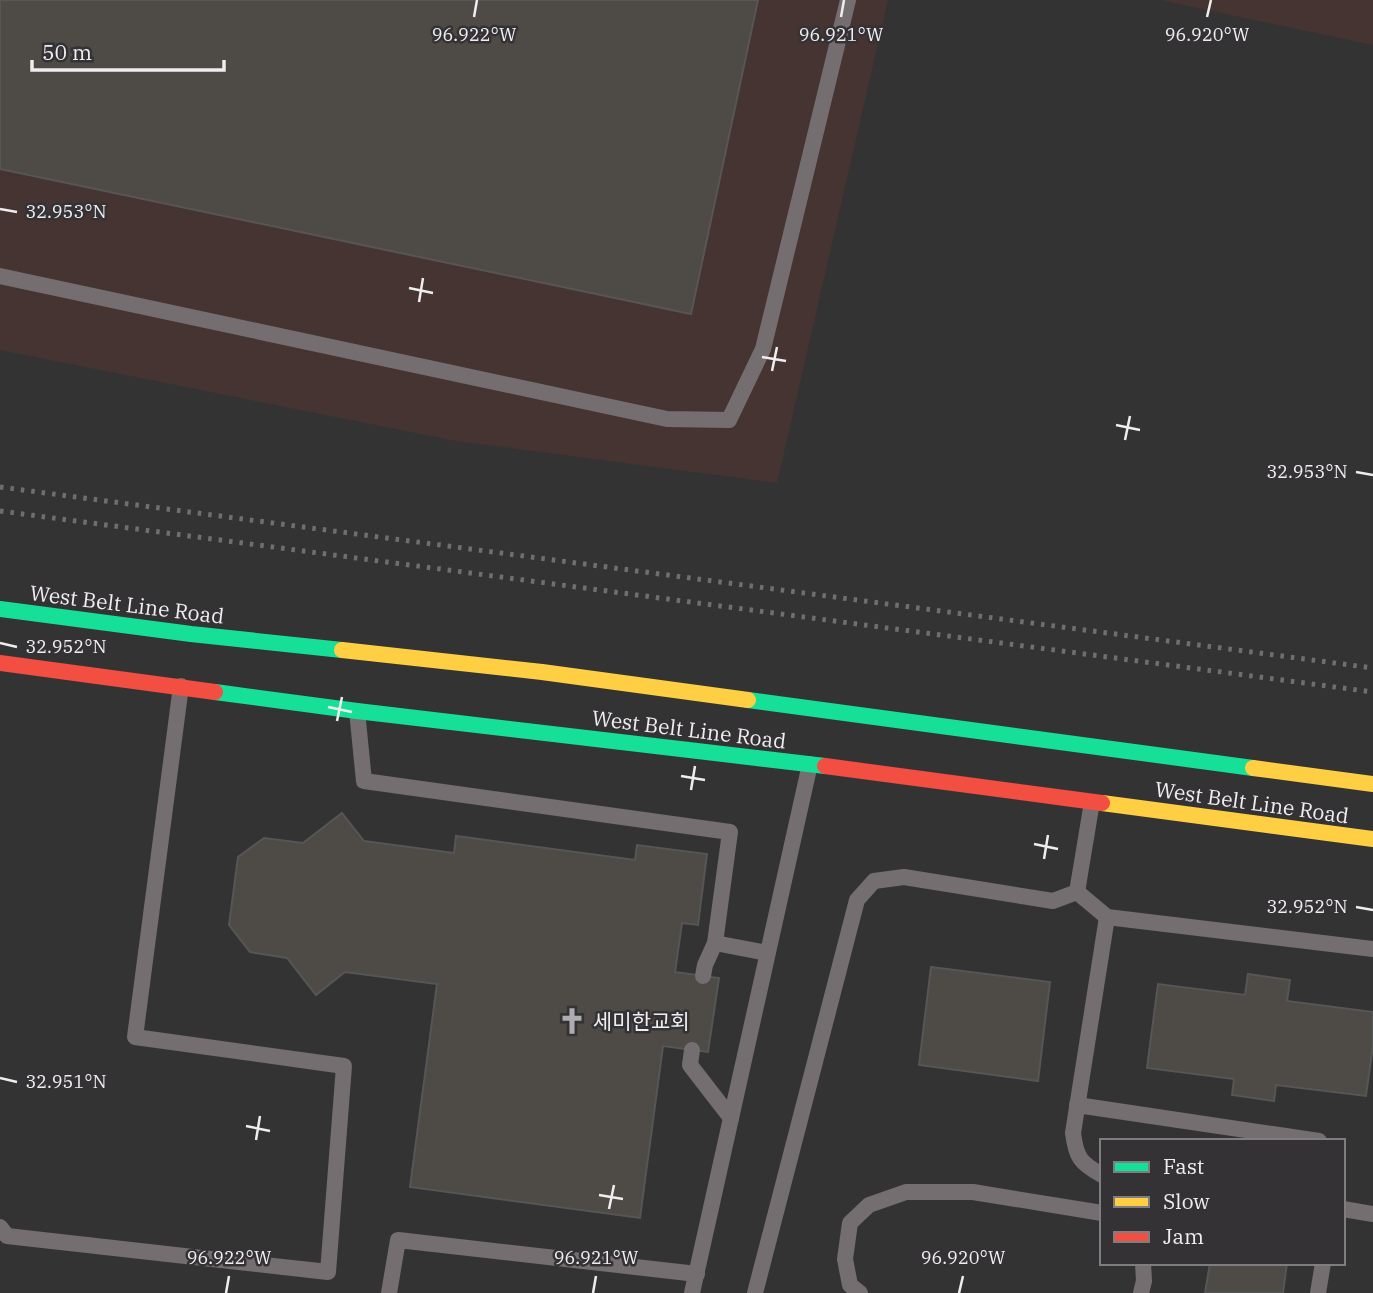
<svg xmlns="http://www.w3.org/2000/svg" width="1373" height="1293" viewBox="0 0 1373 1293" font-family="'IBM Plex Serif','Noto Sans KR',serif">
  <rect width="100%" height="100%" fill="#343334"/>
  <g fill="#463432">
    <polygon points="0,0 888,0 777,483 456,441 0,350"/>
    <polygon points="1373,0 1373,45 1165,1 1165,0"/>
  </g>
  <g fill="#4e4a45" stroke="#575656" stroke-width="2">
    <polygon points="0,0 758,0 691,314 0,169"/>
    <polygon points="342,813 364,841 454,853 456,836 635,860 637,845 707,854 698,925 682,923 675,972 719,978 708,1052 663,1046 640,1218 410,1187 437,984 345,972 316,995 287,958 250,952 229,925 238,857 264,838 303,843"/>
    <polygon points="931,967 1050,982 1038,1081 919,1065"/>
    <polygon points="1248,974 1290,980 1287,1001 1373,1012 1373,1045 1366,1096 1276,1085 1274,1101 1232,1095 1234,1079 1147,1068 1158,984 1245,995"/>
    <polygon points="1210,1263 1287,1263 1283,1293 1205,1293"/>
  </g>
  <g fill="none" stroke-linecap="round" stroke-linejoin="round">
    <g stroke="#756e70" stroke-width="16">
      <polyline points="0,276 667,419 729,420 763,349 848,0"/>
      <polyline points="357,711 364,781 730,832 715,943 767,953"/>
      <polyline points="1077,892 1107,917 1373,949"/>
      <polyline points="703,976 705,965 715,943"/>
      <polyline points="692,1050 690,1065 731,1118"/>
      <polyline points="1077,1105 1319,1141"/>
      <path d="M1102,1175C1080,1163 1076,1157 1073,1133L1107,917"/>
      <polyline points="1343,1209 1373,1214"/>
      <polyline points="0,1227 7,1236 328,1272 344,1066 135,1037 181,686"/>
      <polyline points="389,1293 398,1240 697,1274"/>
      <polyline points="692,1293 810,764"/>
      <polyline points="755,1293 857,900 874,881 904,877 1053,901 1077,892 1092,802"/>
      <polyline points="860,1293 850,1285 845,1259 850,1223 869,1205 906,1192 973,1192 1102,1213"/>
      <polyline points="1141,1293 1144,1281 1143,1263"/>
      <polyline points="1318,1293 1323,1263"/>
    </g>
    <g stroke="#16e098" stroke-width="16">
      <polyline points="0,609 191,634 342,650"/>
      <polyline points="215,692 357,711 825,766"/>
      <polyline points="748,700 1253,768"/>
    </g>
    <g stroke="#ffcf43" stroke-width="16">
      <polyline points="342,650 542,672 748,700"/>
      <polyline points="1253,768 1373,784"/>
      <polyline points="1102,803 1373,839"/>
    </g>
    <g stroke="#f24e42" stroke-width="16">
      <polyline points="0,663 215,692"/>
      <polyline points="825,766 1102,803"/>
    </g>
    <g stroke="#716e6f" stroke-width="5" stroke-dasharray="3.5 7" stroke-linecap="butt">
      <polyline points="0,487 1373,668"/>
      <polyline points="0,511 1373,692"/>
    </g>
  </g>
  <path fill="none" stroke="#eeedef" stroke-width="2.5" d="M474,17L477,0M841,17L844,0M1207,17L1211,0M0,209L17,212M409,288L433,293M419,302L423,278M762,357L786,361M772,371L777,347M1116,425L1140,430M1125,440L1130,416M1356,472L1373,475M0,643L17,647M328,707L352,712M337,721L342,697M681,776L705,780M691,790L695,766M1034,844L1058,849M1044,859L1048,835M1356,907L1373,910M0,1078L17,1082M246,1126L270,1131M256,1140L260,1116M599,1195L623,1199M609,1209L614,1185M226,1293L229,1276M593,1293L596,1276M959,1293L963,1276"/>
  <defs>
    <symbol id="church-bare" viewBox="-9 -9 18 18"><path d="M-1.2-6h2.4v3.5h3.3v2.4h-3.3V6h-2.4V-.1h-3.3v-2.4h3.3Z" fill="#adacae" stroke="#343235" stroke-width="2.5" paint-order="stroke"/></symbol>
  </defs>
  <g fill-rule="evenodd">
    <use href="#church-bare" x="553" y="1002" width="38" height="38"/>
  </g>
  <g text-anchor="middle" dominant-baseline="central" stroke-width="5" stroke-linejoin="round" paint-order="stroke">
    <g font-size="21" fill="#eeedef" stroke="#343235">
      <text transform="translate(127 604) rotate(7)">West Belt Line Road</text>
      <text transform="translate(689 729) rotate(7)">West Belt Line Road</text>
      <text transform="translate(1252 802) rotate(8)">West Belt Line Road</text>
    </g>
    <g font-size="21" fill="#eeedef" stroke="#343235" text-anchor="start">
      <text x="593" y="1021">세미한교회</text>
    </g>
  </g>
  <g font-size="18" text-anchor="middle" fill="#eeedef" stroke="#343235" stroke-width="5" stroke-linejoin="round" paint-order="stroke">
    <text x="474" y="41">96.922°W</text>
    <text x="841" y="41">96.921°W</text>
    <text x="1207" y="41">96.920°W</text>
    <text x="66" y="218">32.953°N</text>
    <text x="1307" y="478">32.953°N</text>
    <text x="66" y="653">32.952°N</text>
    <text x="1307" y="913">32.952°N</text>
    <text x="66" y="1088">32.951°N</text>
    <text x="229" y="1264">96.922°W</text>
    <text x="596" y="1264">96.921°W</text>
    <text x="963" y="1264">96.920°W</text>
  </g>
  <rect x="1100" y="1139" width="245" height="126" fill="#343235" stroke="#7e7d7f" stroke-width="2"/>
  <rect x="1114" y="1162" width="35" height="10" fill="#16e098" stroke="#7e7d7f" stroke-width="2"/>
  <text x="1163" y="1174" font-size="21" fill="#eeedef">Fast</text>
  <rect x="1114" y="1197" width="35" height="10" fill="#ffcf43" stroke="#7e7d7f" stroke-width="2"/>
  <text x="1163" y="1209" font-size="21" fill="#eeedef">Slow</text>
  <rect x="1114" y="1232" width="35" height="10" fill="#f24e42" stroke="#7e7d7f" stroke-width="2"/>
  <text x="1163" y="1244" font-size="21" fill="#eeedef">Jam</text>
  <path d="M32 60v10h192v-10" fill="none" stroke="#eeedef" stroke-width="3.5"/>
  <text x="42" y="60" font-size="21" fill="#eeedef" stroke="#343235" stroke-width="5" paint-order="stroke">50 m</text>
</svg>
